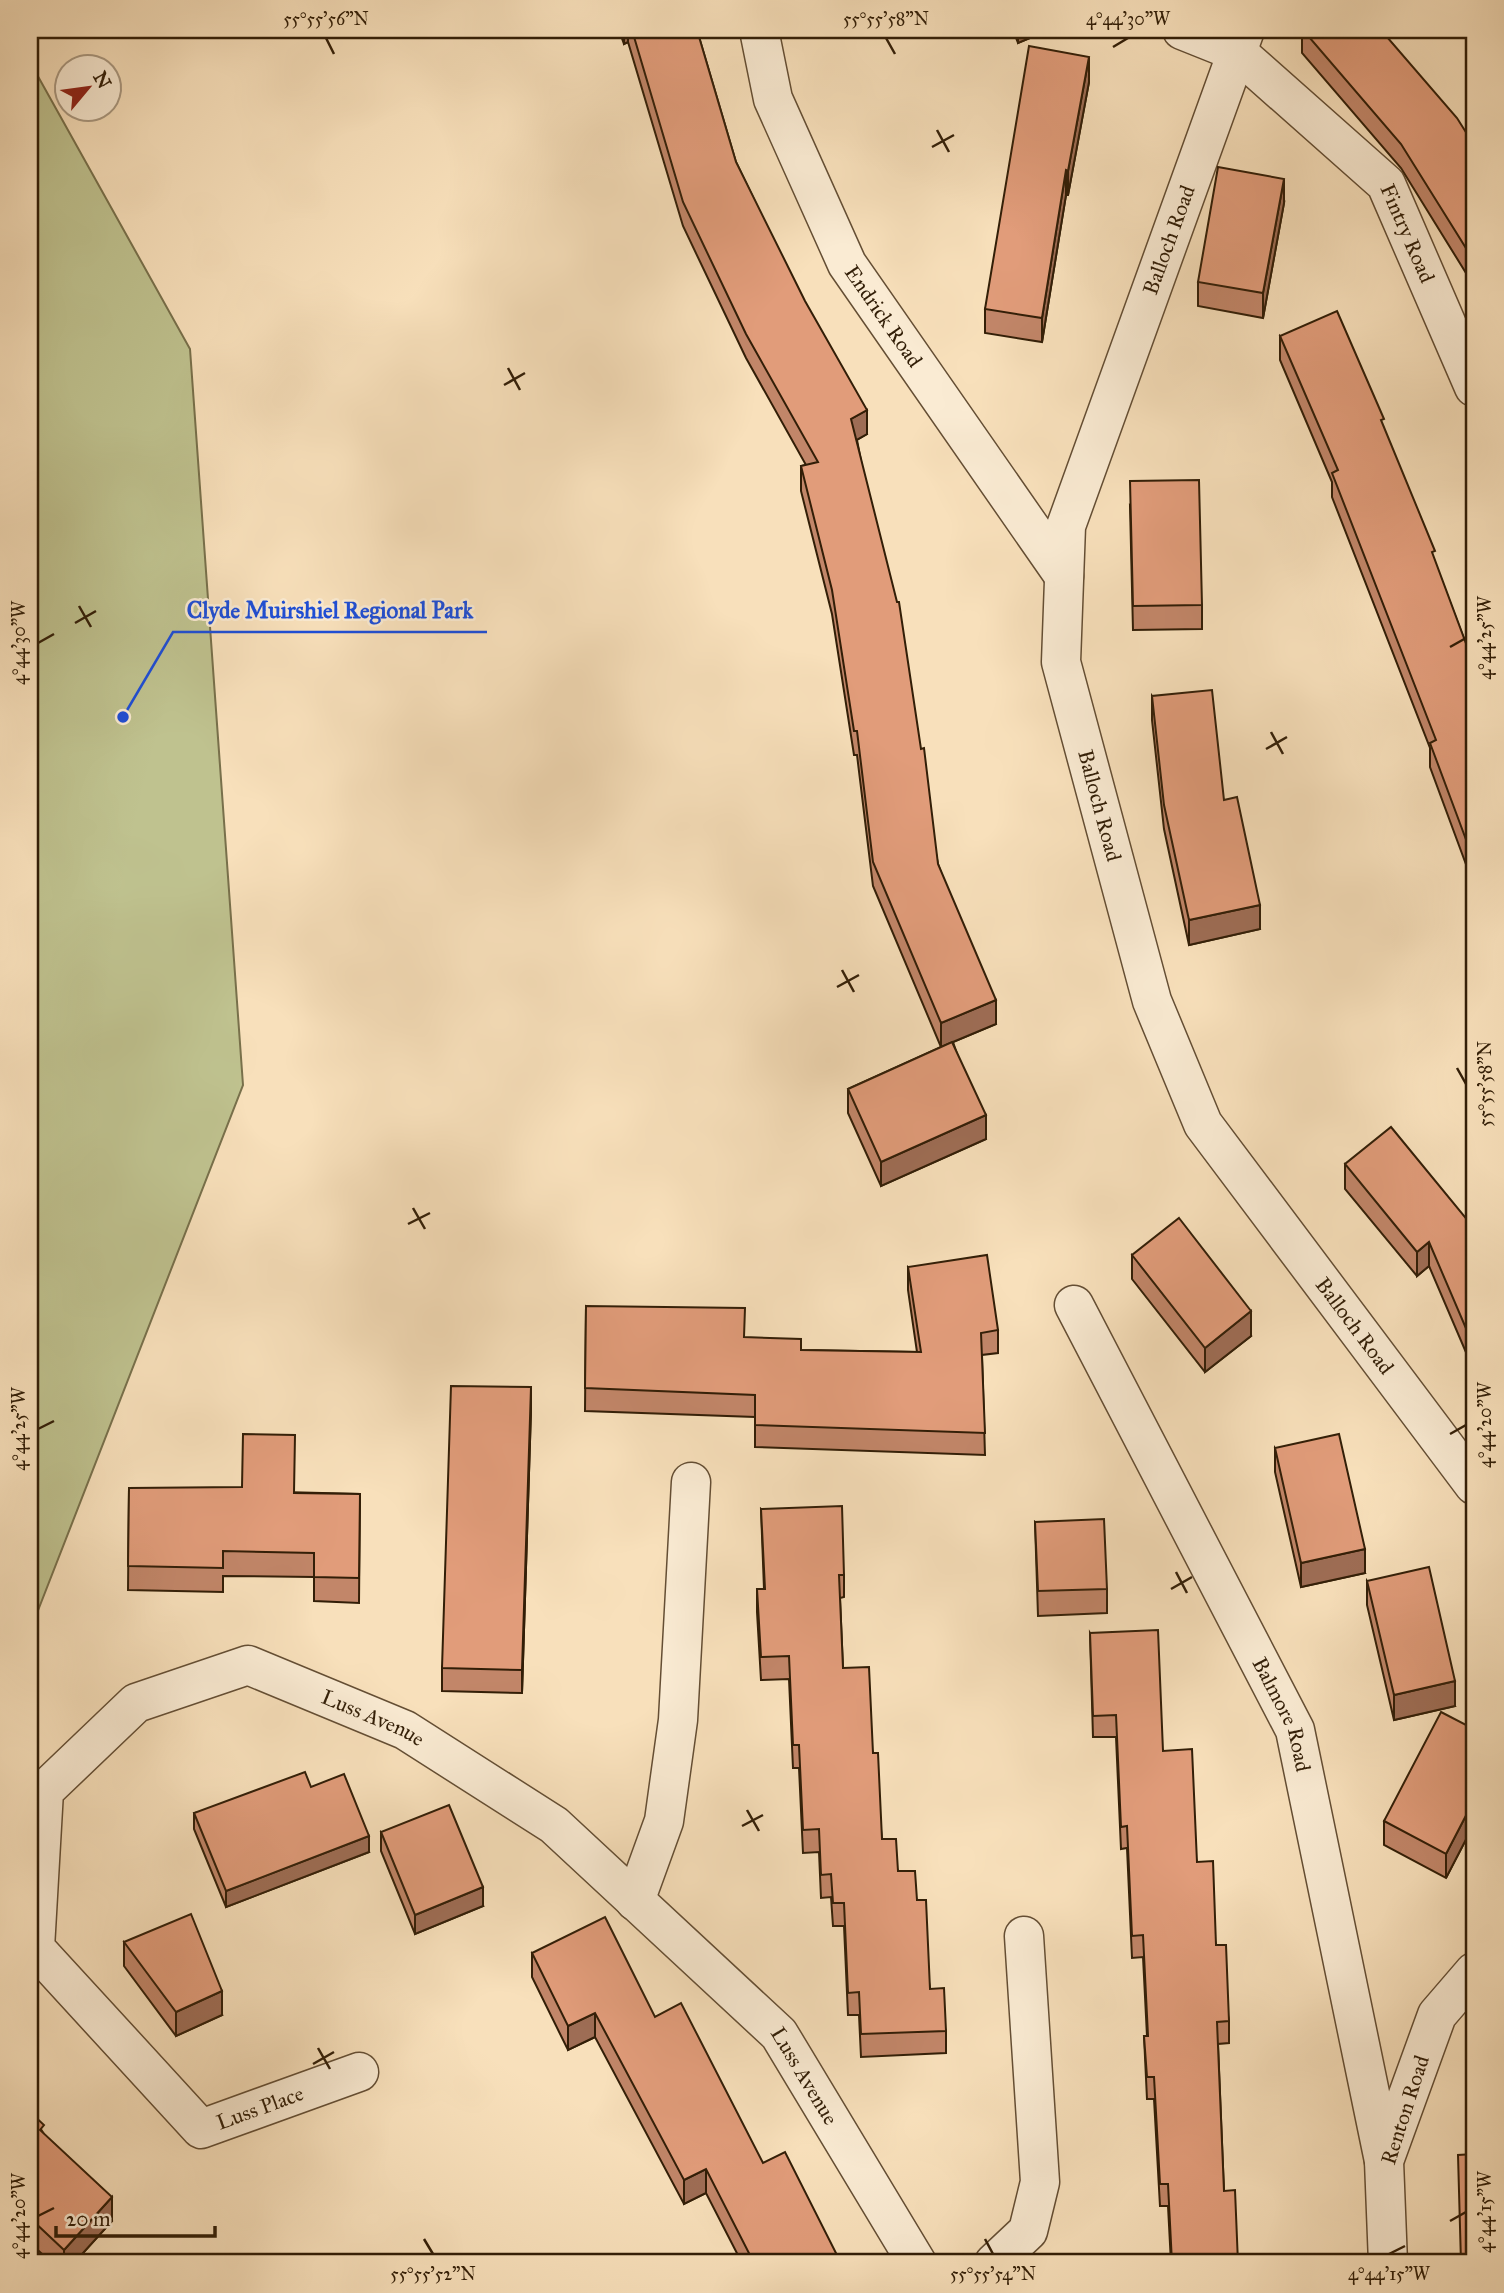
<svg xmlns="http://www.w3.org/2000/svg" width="1504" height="2293" viewBox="0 0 1504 2293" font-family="'IM FELL Great Primer',serif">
  <rect width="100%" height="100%" fill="#f8e0bb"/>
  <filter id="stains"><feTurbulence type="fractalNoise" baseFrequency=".00286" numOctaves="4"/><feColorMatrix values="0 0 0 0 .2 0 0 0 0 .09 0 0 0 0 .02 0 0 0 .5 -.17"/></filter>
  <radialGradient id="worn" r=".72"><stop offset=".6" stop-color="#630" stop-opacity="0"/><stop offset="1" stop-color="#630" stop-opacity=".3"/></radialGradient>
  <polygon fill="#bfc28f" stroke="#78704b" stroke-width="2" points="30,62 190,349 243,1085 30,1631"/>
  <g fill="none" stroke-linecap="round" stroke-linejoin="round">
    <defs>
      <g id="minor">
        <path id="s1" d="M759,30L773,99L847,264L1064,576"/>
        <path id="s2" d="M1182,30L1237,52L1386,184L1474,387"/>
        <path id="s3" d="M1245,30L1066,526L1061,662L1152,1001L1203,1124L1474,1485"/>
        <path id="s4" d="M1074,1305L1295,1730L1384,2161"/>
        <polyline points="635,1901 664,1821 678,1720 691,1482"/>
        <path id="s5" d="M359,2072L201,2129L35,1948L44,1791L136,1703L248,1665L405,1730L554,1825L779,2034L917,2263"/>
        <polyline points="994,2263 1028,2231 1040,2182 1024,1936"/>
        <polyline points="1388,2263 1384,2161 1437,2015 1474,1972"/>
      </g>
    </defs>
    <use href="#minor" stroke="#644e34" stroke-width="41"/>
    <use href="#minor" stroke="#faebd3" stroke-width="38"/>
  </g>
  <g fill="#c28669" stroke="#321e07" stroke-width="2">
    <polygon points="619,30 697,30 736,162 867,434 857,440 938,864 996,1024 953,1042 986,1139 881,1186 848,1113 848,1089 941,1047 873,886 857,755 854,755 832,614 801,491 801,466 806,465 746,358 683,226 628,42 624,44"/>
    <polygon points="1013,30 1049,30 1018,43"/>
    <polygon points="1302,30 1381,30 1474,145 1474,286 1401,168 1302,53"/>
    <polygon points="1089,82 1068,195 1066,195 1042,342 985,333 985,309"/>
    <polygon points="1284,203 1263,318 1198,306 1198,282"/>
    <polygon points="1280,336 1384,429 1474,665 1474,886 1430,767 1430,748 1332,497 1332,482 1280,360"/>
    <polygon points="1130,506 1202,605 1202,629 1133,630"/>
    <polygon points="1152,696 1224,800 1260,929 1189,945 1164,829 1152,720"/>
    <polygon points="1345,1164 1474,1228 1474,1371 1429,1266 1417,1276 1345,1189"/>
    <polygon points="1132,1255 1251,1336 1205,1372 1132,1279"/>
    <polygon points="908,1267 998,1330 998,1353 982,1355 985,1455 755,1447 755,1417 585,1411 586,1306 801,1350 917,1352 908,1290"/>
    <polygon points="531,1410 522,1693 442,1691 442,1668"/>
    <polygon points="1275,1448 1365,1573 1301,1587 1275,1472"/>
    <polygon points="129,1488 360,1494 359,1603 314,1601 314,1577 223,1576 223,1592 128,1590"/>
    <polygon points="761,1509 844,1575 844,1597 840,1598 843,1668 873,1753 882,1839 898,1871 917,1900 930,1989 946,2031 946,2053 861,2057 859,2015 848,2015 844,1926 833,1926 831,1897 821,1898 819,1852 803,1853 799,1768 793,1768 789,1679 761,1680 757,1612 757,1589 764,1589"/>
    <polygon points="1035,1522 1107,1589 1107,1613 1038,1616"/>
    <polygon points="1367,1581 1455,1706 1394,1720 1367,1605"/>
    <polygon points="1090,1633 1163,1751 1197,1862 1216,1945 1229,2021 1229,2043 1218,2044 1224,2191 1238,2263 1171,2263 1168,2206 1160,2206 1154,2099 1147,2099 1144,2036 1147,2036 1143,1957 1132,1958 1127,1848 1121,1849 1116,1737 1093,1737"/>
    <polygon points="1474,1729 1474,1824 1446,1878 1384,1845 1384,1821"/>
    <polygon points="311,1787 369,1852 226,1907 194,1829 194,1813"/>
    <polygon points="381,1832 483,1906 415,1934 381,1851"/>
    <polygon points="124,1942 222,2015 176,2036 124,1966"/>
    <polygon points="532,1953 655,2017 763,2163 841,2263 742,2263 706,2193 684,2204 595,2037 568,2050 532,1977"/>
    <polygon points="30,2112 44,2134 112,2221 74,2263 52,2263 30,2243"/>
  </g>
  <g fill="#9e6d55" stroke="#321e07" stroke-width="2">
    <polygon points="624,30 628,30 628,42 624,44"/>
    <polygon points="1018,30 1049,30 1018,43"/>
    <polygon points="1089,57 1089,82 1068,195 1068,171"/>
    <polygon points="1066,170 1066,195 1042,342 1042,318"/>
    <polygon points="1284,179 1284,203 1263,318 1263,293"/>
    <polygon points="867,410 867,434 851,443 851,419"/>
    <polygon points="1260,905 1260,929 1189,945 1189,920"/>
    <polygon points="996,1000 996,1024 941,1047 941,1023"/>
    <polygon points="986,1115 986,1139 881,1186 881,1162"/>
    <polygon points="1429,1242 1429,1266 1417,1276 1417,1252"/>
    <polygon points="1251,1311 1251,1336 1205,1372 1205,1348"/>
    <polygon points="531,1387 531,1410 522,1693 522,1670"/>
    <polygon points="1365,1549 1365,1573 1301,1587 1301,1563"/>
    <polygon points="1455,1681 1455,1706 1394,1720 1394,1695"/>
    <polygon points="1474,1800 1474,1824 1446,1878 1446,1854"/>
    <polygon points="369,1836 369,1852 226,1907 226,1891"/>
    <polygon points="483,1887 483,1906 415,1934 415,1915"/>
    <polygon points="222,1991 222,2015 176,2036 176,2012"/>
    <polygon points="595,2013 595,2037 568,2050 568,2026"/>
    <polygon points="706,2169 706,2193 684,2204 684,2180"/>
    <polygon points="112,2197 112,2221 74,2263 64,2263 64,2250"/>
  </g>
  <g fill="#e19c7a" stroke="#321e07" stroke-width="2">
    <polygon points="632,30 697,30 736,162 805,301 867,410 851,419 897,602 899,602 921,749 924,748 938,864 996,1000 941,1023 873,862 857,731 854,731 832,590 801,466 818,462 746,334 683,202"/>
    <polygon points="1303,30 1381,30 1457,118 1474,145 1474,261 1401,144"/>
    <polygon points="1029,46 1089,57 1068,171 1066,170 1042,318 985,309"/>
    <polygon points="1218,167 1284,179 1263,293 1198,282"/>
    <polygon points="1337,311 1384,419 1381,420 1435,551 1432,552 1474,665 1474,861 1430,743 1436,740 1332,473 1338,470 1280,336"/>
    <polygon points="1199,480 1202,605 1133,606 1130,481"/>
    <polygon points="1212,690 1224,800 1237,797 1260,905 1189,920 1164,805 1152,696"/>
    <polygon points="952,1042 986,1115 881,1162 848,1089"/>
    <polygon points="1391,1127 1474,1228 1474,1347 1429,1242 1417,1252 1345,1164"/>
    <polygon points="1179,1218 1251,1311 1205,1348 1132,1255"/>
    <polygon points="987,1255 998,1330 981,1333 985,1433 755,1425 755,1395 585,1388 586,1306 745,1308 744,1337 801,1339 801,1350 921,1352 908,1267"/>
    <polygon points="451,1386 531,1387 522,1670 442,1668"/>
    <polygon points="243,1434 295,1435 294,1493 360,1494 359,1578 314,1577 314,1553 223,1551 223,1568 128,1566 129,1488 242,1487"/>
    <polygon points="1339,1434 1365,1549 1301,1563 1275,1448"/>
    <polygon points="842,1506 844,1575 839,1575 843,1668 869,1667 873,1753 878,1753 882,1839 896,1839 898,1871 915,1871 917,1900 926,1900 930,1989 944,1988 946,2031 861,2034 859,1992 848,1993 844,1903 833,1903 831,1874 821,1875 819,1829 803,1830 799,1745 793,1745 789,1656 761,1657 757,1589 765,1589 761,1509"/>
    <polygon points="1104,1519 1107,1589 1038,1591 1035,1522"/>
    <polygon points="1429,1567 1455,1681 1394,1695 1367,1581"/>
    <polygon points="1158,1630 1163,1751 1192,1749 1197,1862 1213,1861 1216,1945 1226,1945 1229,2021 1217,2022 1224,2191 1235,2190 1238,2263 1172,2263 1168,2184 1160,2184 1154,2077 1147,2077 1144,2036 1148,2036 1143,1935 1132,1936 1127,1826 1121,1827 1116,1715 1093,1716 1090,1633"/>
    <polygon points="1441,1712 1474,1729 1474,1800 1446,1854 1384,1821"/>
    <polygon points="305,1772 311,1787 344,1774 369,1836 226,1891 194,1813"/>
    <polygon points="449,1805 483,1887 415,1915 381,1832"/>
    <polygon points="191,1914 222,1991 176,2012 124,1942"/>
    <polygon points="605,1917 655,2017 681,2003 763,2163 785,2152 841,2263 754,2263 706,2169 684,2180 595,2013 568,2026 532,1953"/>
    <polygon points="30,2112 44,2125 40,2130 112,2197 64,2250 30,2218"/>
    <polygon points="1474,2154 1474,2263 1461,2263 1458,2155"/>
  </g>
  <path fill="none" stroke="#321e07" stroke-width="2.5" d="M326,38L334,54M886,38L895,54M1113,47L1128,38M937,130L949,152M932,147L954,135M508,368L520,390M504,385L525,373M79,606L91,627M75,623L96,611M38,643L54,634M1450,647L1466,638M1271,732L1283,754M1266,749L1287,737M842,970L854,992M837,987L859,975M1457,1068L1466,1084M413,1208L425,1229M408,1224L430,1213M38,1429L54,1421M1450,1434L1466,1425M1176,1572L1187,1593M1171,1589L1192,1577M747,1810L759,1831M742,1826L763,1815M318,2048L330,2069M313,2064L334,2052M38,2216L54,2208M1450,2221L1466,2212M424,2239L433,2254M985,2239L993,2254M1389,2254L1405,2246"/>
  <g text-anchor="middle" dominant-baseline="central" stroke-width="5" stroke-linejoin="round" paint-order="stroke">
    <g font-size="21" fill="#321e07" stroke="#faebd3">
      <text stroke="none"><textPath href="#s2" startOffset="312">Fintry Road</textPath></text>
      <text transform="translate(1169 240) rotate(-70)">Balloch Road</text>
      <text stroke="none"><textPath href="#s1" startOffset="315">Endrick Road</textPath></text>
      <text stroke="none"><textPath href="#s3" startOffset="812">Balloch Road</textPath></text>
      <text stroke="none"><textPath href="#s3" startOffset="1400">Balloch Road</textPath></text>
      <text stroke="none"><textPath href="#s4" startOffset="460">Balmore Road</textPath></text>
      <text stroke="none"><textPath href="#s5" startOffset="952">Luss Avenue</textPath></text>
      <text stroke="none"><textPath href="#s5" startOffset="1519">Luss Avenue</textPath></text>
      <text transform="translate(260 2108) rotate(-20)">Luss Place</text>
      <text transform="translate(1405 2110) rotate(-72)">Renton Road</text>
    </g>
  </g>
  <path fill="none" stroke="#1d4ed8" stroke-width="2.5" d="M123 717L173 632H487"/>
  <circle fill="#1d4ed8" stroke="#faebd3" stroke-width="2.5" cx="123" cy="717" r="7"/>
  <g font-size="23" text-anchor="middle" font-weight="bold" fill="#1d4ed8" stroke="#faebd3" stroke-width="5" stroke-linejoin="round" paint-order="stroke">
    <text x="330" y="618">Clyde Muirshiel Regional Park</text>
  </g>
  <rect width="1504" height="2293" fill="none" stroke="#f8e0bb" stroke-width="77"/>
  <g transform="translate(88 88) rotate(61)"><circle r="33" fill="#faebd3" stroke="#aa9981" stroke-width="2"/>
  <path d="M0-5L12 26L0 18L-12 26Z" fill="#8f2418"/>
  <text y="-10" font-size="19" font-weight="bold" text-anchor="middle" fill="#321e07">N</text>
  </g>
  <path d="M56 2226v10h159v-10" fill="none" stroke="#321e07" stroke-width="3.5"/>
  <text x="66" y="2226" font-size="21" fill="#321e07" stroke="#faebd3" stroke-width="5" paint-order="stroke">20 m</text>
  <rect x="38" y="38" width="1428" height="2216" fill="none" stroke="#321e07" stroke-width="2.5"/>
  <g font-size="18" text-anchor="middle" fill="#321e07">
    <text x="326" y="25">55°55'56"N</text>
    <text x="886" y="25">55°55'58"N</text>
    <text x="1128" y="25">4°44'30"W</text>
    <text transform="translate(1485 638) rotate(-90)" y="6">4°44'25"W</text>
    <text transform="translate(19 643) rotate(-90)" y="6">4°44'30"W</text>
    <text transform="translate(1485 1084) rotate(-90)" y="6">55°55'58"N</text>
    <text transform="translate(1485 1425) rotate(-90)" y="6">4°44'20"W</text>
    <text transform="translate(19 1429) rotate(-90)" y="6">4°44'25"W</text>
    <text transform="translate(1485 2212) rotate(-90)" y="6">4°44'15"W</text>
    <text transform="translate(19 2216) rotate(-90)" y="6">4°44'20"W</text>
    <text x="433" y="2280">55°55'52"N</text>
    <text x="993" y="2280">55°55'54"N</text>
    <text x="1389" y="2280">4°44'15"W</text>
  </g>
  <rect width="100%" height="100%" filter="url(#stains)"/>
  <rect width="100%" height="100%" fill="url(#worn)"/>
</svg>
